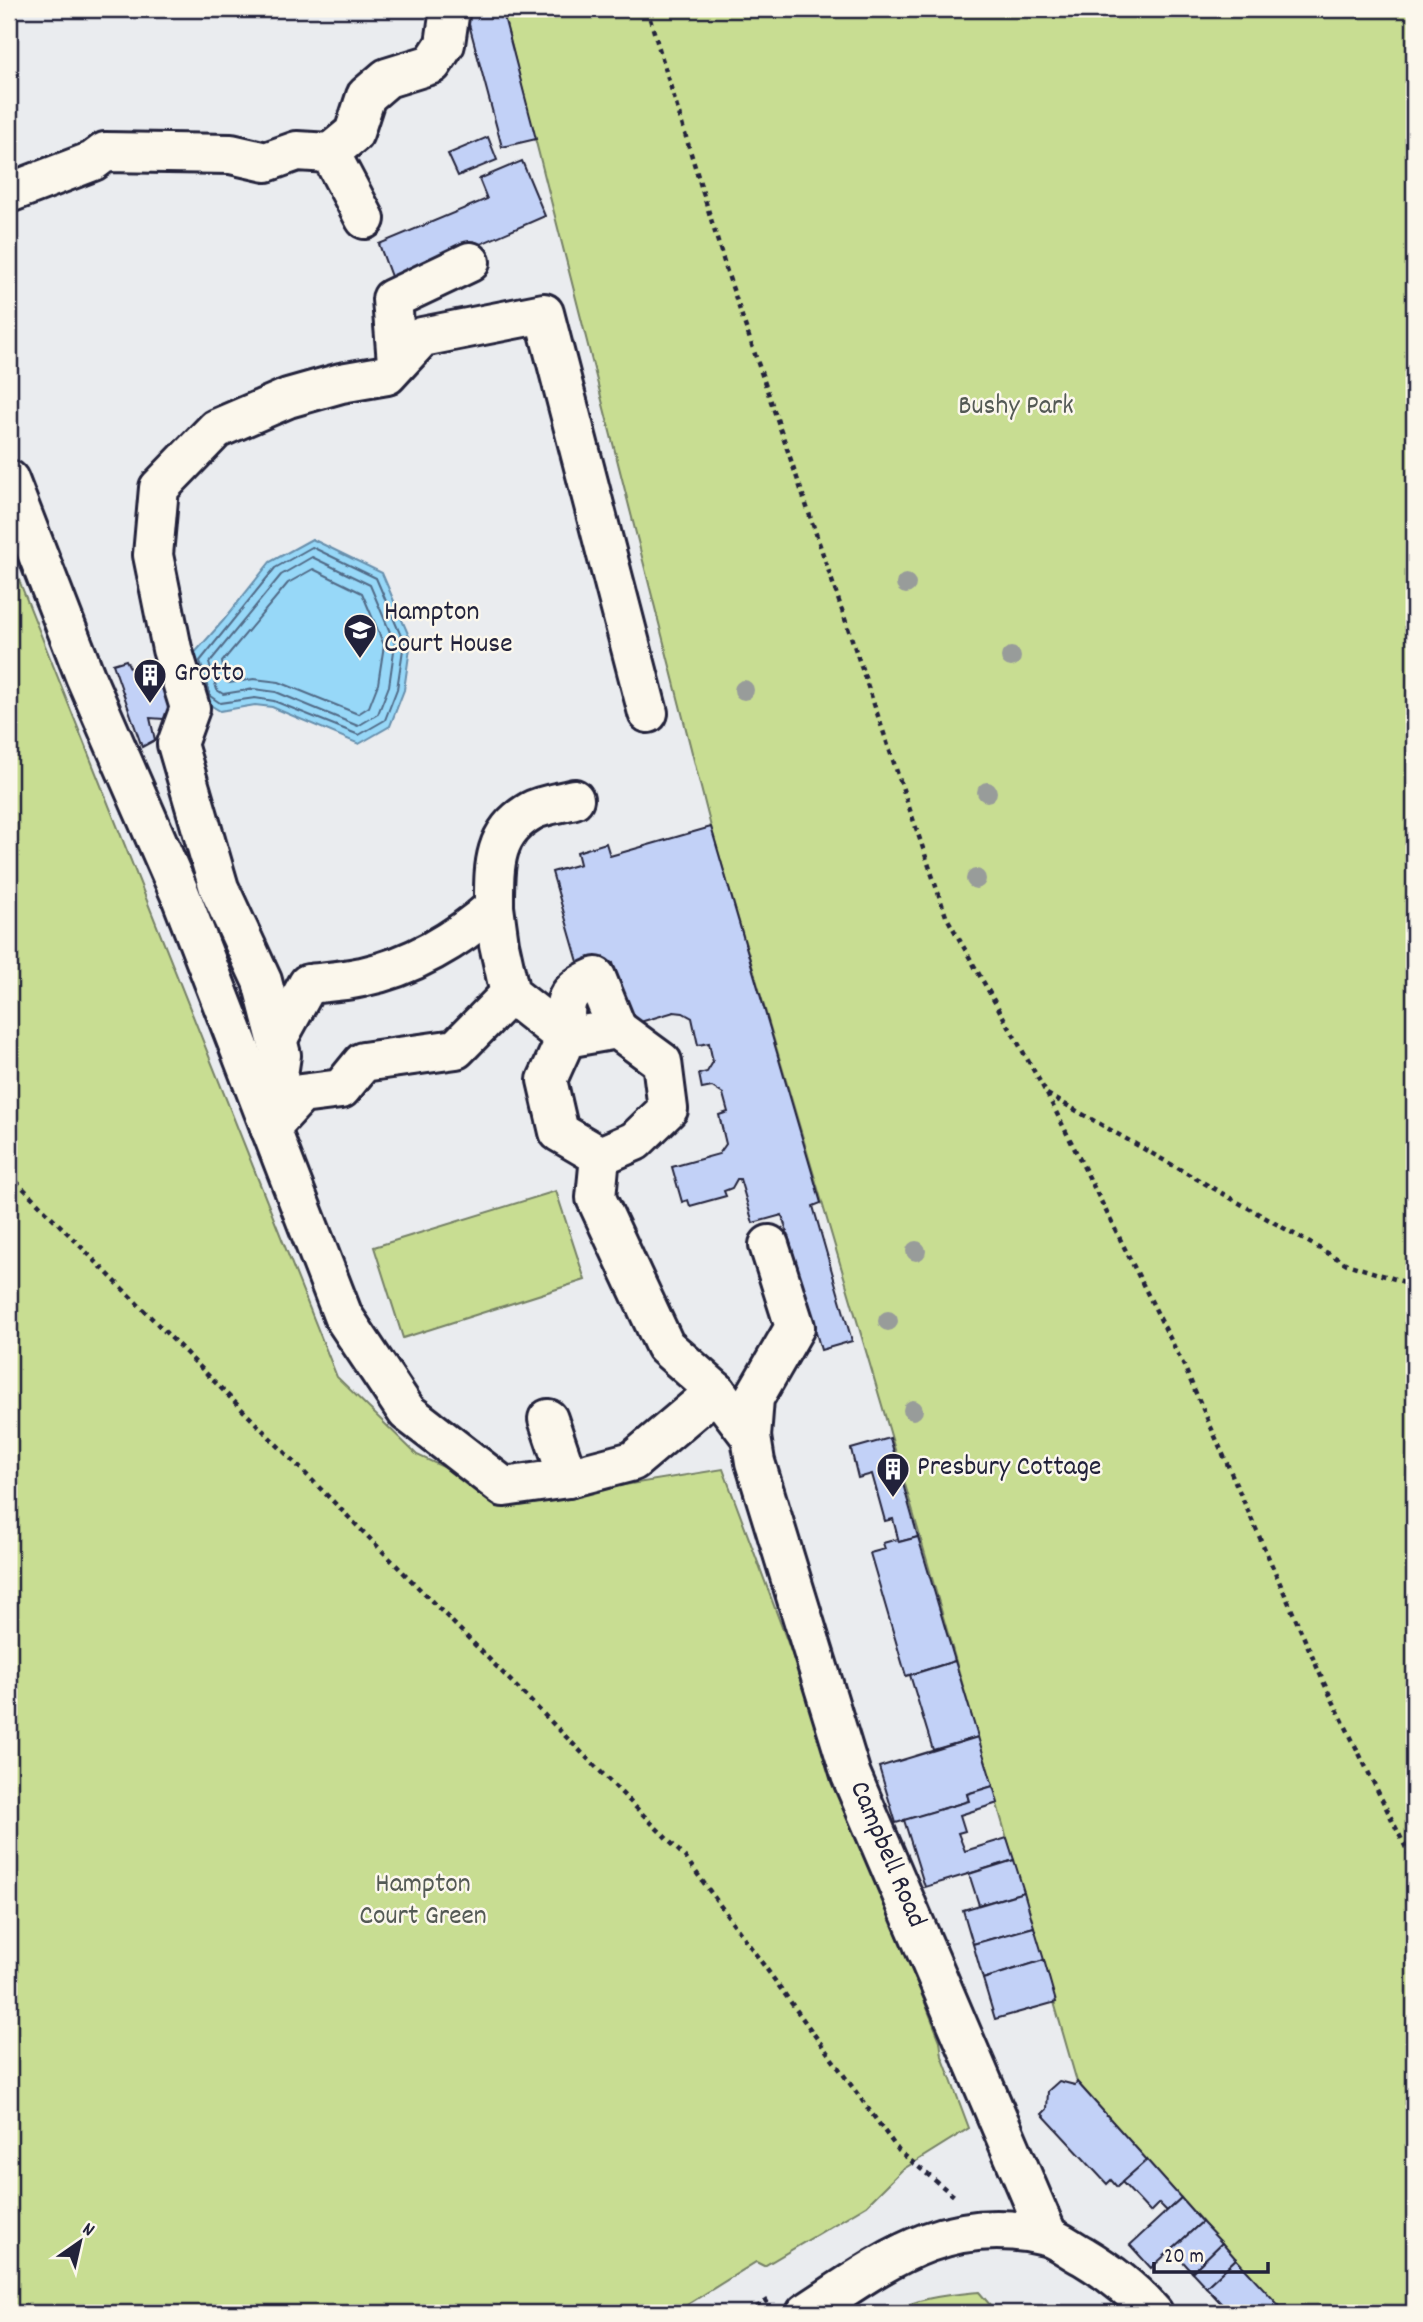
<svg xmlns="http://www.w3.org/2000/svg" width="1423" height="2322" viewBox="0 0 1423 2322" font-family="Dekko,sans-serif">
  <rect width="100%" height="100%" fill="#eaecef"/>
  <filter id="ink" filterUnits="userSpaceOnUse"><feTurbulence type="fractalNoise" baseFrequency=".0143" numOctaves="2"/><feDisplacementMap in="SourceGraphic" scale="14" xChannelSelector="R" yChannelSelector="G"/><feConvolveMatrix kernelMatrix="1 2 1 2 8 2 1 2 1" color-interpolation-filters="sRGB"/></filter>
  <g filter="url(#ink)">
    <g fill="#c8dd92" stroke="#758066" stroke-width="2">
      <polygon points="502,9 1414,9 1414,2313 1284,2313 1077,2082 889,1429 711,827"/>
      <polygon points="9,555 337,1377 417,1455 520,1502 723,1469 870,1863 940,2041 942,2056 969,2128 902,2170 867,2205 764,2266 756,2262 674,2313 9,2313"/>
      <polygon points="556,1191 585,1280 403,1338 374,1247"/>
      <path d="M979,2292L997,2313H891C917,2297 948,2295 979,2292Z"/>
    </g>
    <polygon fill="#97d8f8" stroke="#688fac" stroke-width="2" points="312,539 382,573 411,641 404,690 390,726 359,744 272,707 255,705 220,711 204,701 191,657 223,621 270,562"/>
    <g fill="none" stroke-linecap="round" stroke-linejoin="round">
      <g stroke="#516b87" stroke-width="2">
        <polygon points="312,547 376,578 404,643 397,689 385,720 359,735 274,701 255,698 220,703 210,696 200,661 275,568"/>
        <polygon points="312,557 370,585 395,644 389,686 378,714 358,726 276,692 254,689 223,694 217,690 209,663 281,575"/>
        <polygon points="313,569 362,593 384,645 378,684 369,707 358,714 279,682 254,679 229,683 225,680 222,662 288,583"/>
      </g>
    </g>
    <g fill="#c2d1f7" stroke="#22223b" stroke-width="2">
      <polygon points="482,9 502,9 536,139 502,147 466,13"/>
      <polygon points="488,137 497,160 458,176 448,154"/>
      <polygon points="522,161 545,216 393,282 379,244 487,199 479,179"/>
      <polygon points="126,660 137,681 143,671 158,669 165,680 172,709 164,719 150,718 155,740 142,747 113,664"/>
      <polygon points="711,827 821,1203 813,1206 852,1341 821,1350 782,1215 753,1223 740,1179 737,1179 732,1188 724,1191 726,1196 690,1206 688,1200 682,1202 672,1167 719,1154 726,1144 719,1115 728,1112 723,1094 712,1087 702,1089 699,1074 707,1072 713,1062 709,1043 698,1045 692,1018 683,1013 674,1012 630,1025 613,963 581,972 552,872 580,864 577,852 606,843 610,856"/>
      <polygon points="890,1438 918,1537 899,1542 893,1519 885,1521 872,1474 858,1478 851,1449"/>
      <polygon points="918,1537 955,1661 906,1676 870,1553 885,1549 883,1543 898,1539 899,1542"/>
      <polygon points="955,1661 978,1737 933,1750 910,1675"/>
      <polygon points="978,1737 993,1786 967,1794 969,1801 896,1823 879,1767"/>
      <polygon points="993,1786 998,1803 960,1815 965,1831 958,1833 965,1851 1007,1838 1014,1860 925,1887 904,1820 969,1801 967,1794"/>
      <polygon points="1014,1860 1024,1892 979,1905 969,1874"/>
      <polygon points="1024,1892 1034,1927 973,1944 963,1910"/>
      <polygon points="1034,1927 1044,1960 983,1979 973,1944"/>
      <polygon points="1044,1960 1056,2002 995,2019 983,1979"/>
      <polygon points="1059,2081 1075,2085 1077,2082 1147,2160 1117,2187 1111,2180 1107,2184 1042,2114 1047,2109 1048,2091"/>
      <polygon points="1147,2160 1181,2198 1167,2211 1159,2203 1150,2212 1122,2182"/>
      <polygon points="1181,2198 1202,2222 1151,2268 1130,2245"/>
      <polygon points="1202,2222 1222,2243 1192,2272 1172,2249"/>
      <polygon points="1222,2243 1236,2259 1206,2287 1192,2272"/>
      <polygon points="1236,2259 1286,2313 1230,2313 1206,2287"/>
    </g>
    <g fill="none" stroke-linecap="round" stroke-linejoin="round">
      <defs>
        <g id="minor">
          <polyline points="330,153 354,133 366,96 387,78 432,64 445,44 450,9"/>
          <polyline points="9,193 93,161 105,152 231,154 266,162 297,151 330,153 365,219"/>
          <polyline points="397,363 392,299 470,262"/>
          <polyline points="9,480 85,676 180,894 343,1316 407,1412 504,1487 568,1478"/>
          <polyline points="494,907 499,944 510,994 566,1038"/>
          <path d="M566,1038C564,1003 561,992 596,977L617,1029"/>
          <path d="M277,1040L308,984C326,982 345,981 362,977C411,967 457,940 494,907C494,868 492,833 531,811C543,804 561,803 574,799"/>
          <polyline points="270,1128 281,1055 262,981 219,888 177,744 190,708 172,649 153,555 159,488 216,429 288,398 341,383 387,375 422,337 544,313 648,713"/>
          <polyline points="270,1128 301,1094 341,1089 363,1062 456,1049 510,994"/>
          <polyline points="600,1156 559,1132 547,1080 566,1038 617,1029 662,1062 668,1109 635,1141 600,1156 596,1198 665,1346 716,1391 751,1437 755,1462 851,1775 1048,2236"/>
          <polyline points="548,1419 568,1478 633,1461 716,1391"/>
          <polyline points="751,1437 754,1398 795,1327 769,1245"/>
        </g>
        <path id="major" d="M806,2313C884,2262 946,2212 1046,2236C1058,2239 1071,2250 1083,2256C1108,2271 1134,2291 1153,2313"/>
      </defs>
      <use href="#minor" stroke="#22223b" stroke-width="44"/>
      <use href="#major" stroke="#22223b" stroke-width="44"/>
      <g stroke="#22223b" stroke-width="4.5" stroke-dasharray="5 5" stroke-linecap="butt">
        <polyline points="647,9 728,275 946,916 1047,1094 1184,1366 1324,1683 1414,1864"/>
        <polyline points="1047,1094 1347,1264 1414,1285"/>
        <polyline points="9,1174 685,1857 899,2151 954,2196"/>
        <polyline points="747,2313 770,2299"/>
      </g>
      <use href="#minor" stroke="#fbf7ec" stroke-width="38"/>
      <use href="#major" stroke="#fbf7ec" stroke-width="38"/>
    </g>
    <g fill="#989c9a">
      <circle cx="906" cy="584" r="10"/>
      <circle cx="1011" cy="657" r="10"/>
      <circle cx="744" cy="690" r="10"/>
      <circle cx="987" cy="792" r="10"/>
      <circle cx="976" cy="879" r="10"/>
      <circle cx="916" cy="1251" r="10"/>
      <circle cx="888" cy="1321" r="10"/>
      <circle cx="913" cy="1410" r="10"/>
    </g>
  </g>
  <defs>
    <symbol id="school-pin" viewBox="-11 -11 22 30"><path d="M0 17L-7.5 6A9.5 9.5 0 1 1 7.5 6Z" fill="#22223b" stroke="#fbf7ec"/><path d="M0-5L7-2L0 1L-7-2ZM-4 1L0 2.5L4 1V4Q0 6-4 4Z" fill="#fff"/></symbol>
    <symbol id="building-pin" viewBox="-11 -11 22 30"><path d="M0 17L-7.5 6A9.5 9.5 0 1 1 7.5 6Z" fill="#22223b" stroke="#fbf7ec"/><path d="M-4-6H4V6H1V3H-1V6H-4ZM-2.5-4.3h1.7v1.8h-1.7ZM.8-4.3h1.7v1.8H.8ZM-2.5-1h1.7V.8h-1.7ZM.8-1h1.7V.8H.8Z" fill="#fff"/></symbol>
  </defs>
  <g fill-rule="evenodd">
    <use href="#school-pin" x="341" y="611" width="38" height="52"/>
    <use href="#building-pin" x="131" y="656" width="38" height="52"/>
    <use href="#building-pin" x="874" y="1450" width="38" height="52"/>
  </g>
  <g text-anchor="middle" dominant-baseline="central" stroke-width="5" stroke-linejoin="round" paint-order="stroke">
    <g font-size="28" fill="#545a55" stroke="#fbf7ec">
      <text x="1016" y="408">Bushy Park</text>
      <text x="423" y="1886">Hampton<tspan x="423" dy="32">Court Green</tspan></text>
    </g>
    <g font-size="28" fill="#22223b" stroke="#fbf7ec" text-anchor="start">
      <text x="384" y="614">Hampton<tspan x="384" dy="32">Court House</tspan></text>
      <text x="174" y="675">Grotto</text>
      <text x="917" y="1469">Presbury Cottage</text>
    </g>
    <g font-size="28" fill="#22223b" stroke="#fbf7ec">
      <text transform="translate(886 1855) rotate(67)">Campbell Road</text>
    </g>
  </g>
  <rect width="1423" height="2322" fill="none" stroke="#fbf7ec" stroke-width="35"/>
  <rect x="18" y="18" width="1388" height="2287" fill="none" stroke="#22223b" stroke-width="2.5" filter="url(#ink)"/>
  <g transform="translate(80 2242) rotate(34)" stroke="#fbf7ec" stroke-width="5" paint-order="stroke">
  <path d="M0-5L12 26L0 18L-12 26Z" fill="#22223b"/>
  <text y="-10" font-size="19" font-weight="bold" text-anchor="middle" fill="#22223b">N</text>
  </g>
  <path d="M1154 2262v10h114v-10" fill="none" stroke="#22223b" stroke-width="3.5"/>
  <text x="1164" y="2262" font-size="21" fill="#22223b" stroke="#fbf7ec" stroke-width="5" paint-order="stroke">20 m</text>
</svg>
